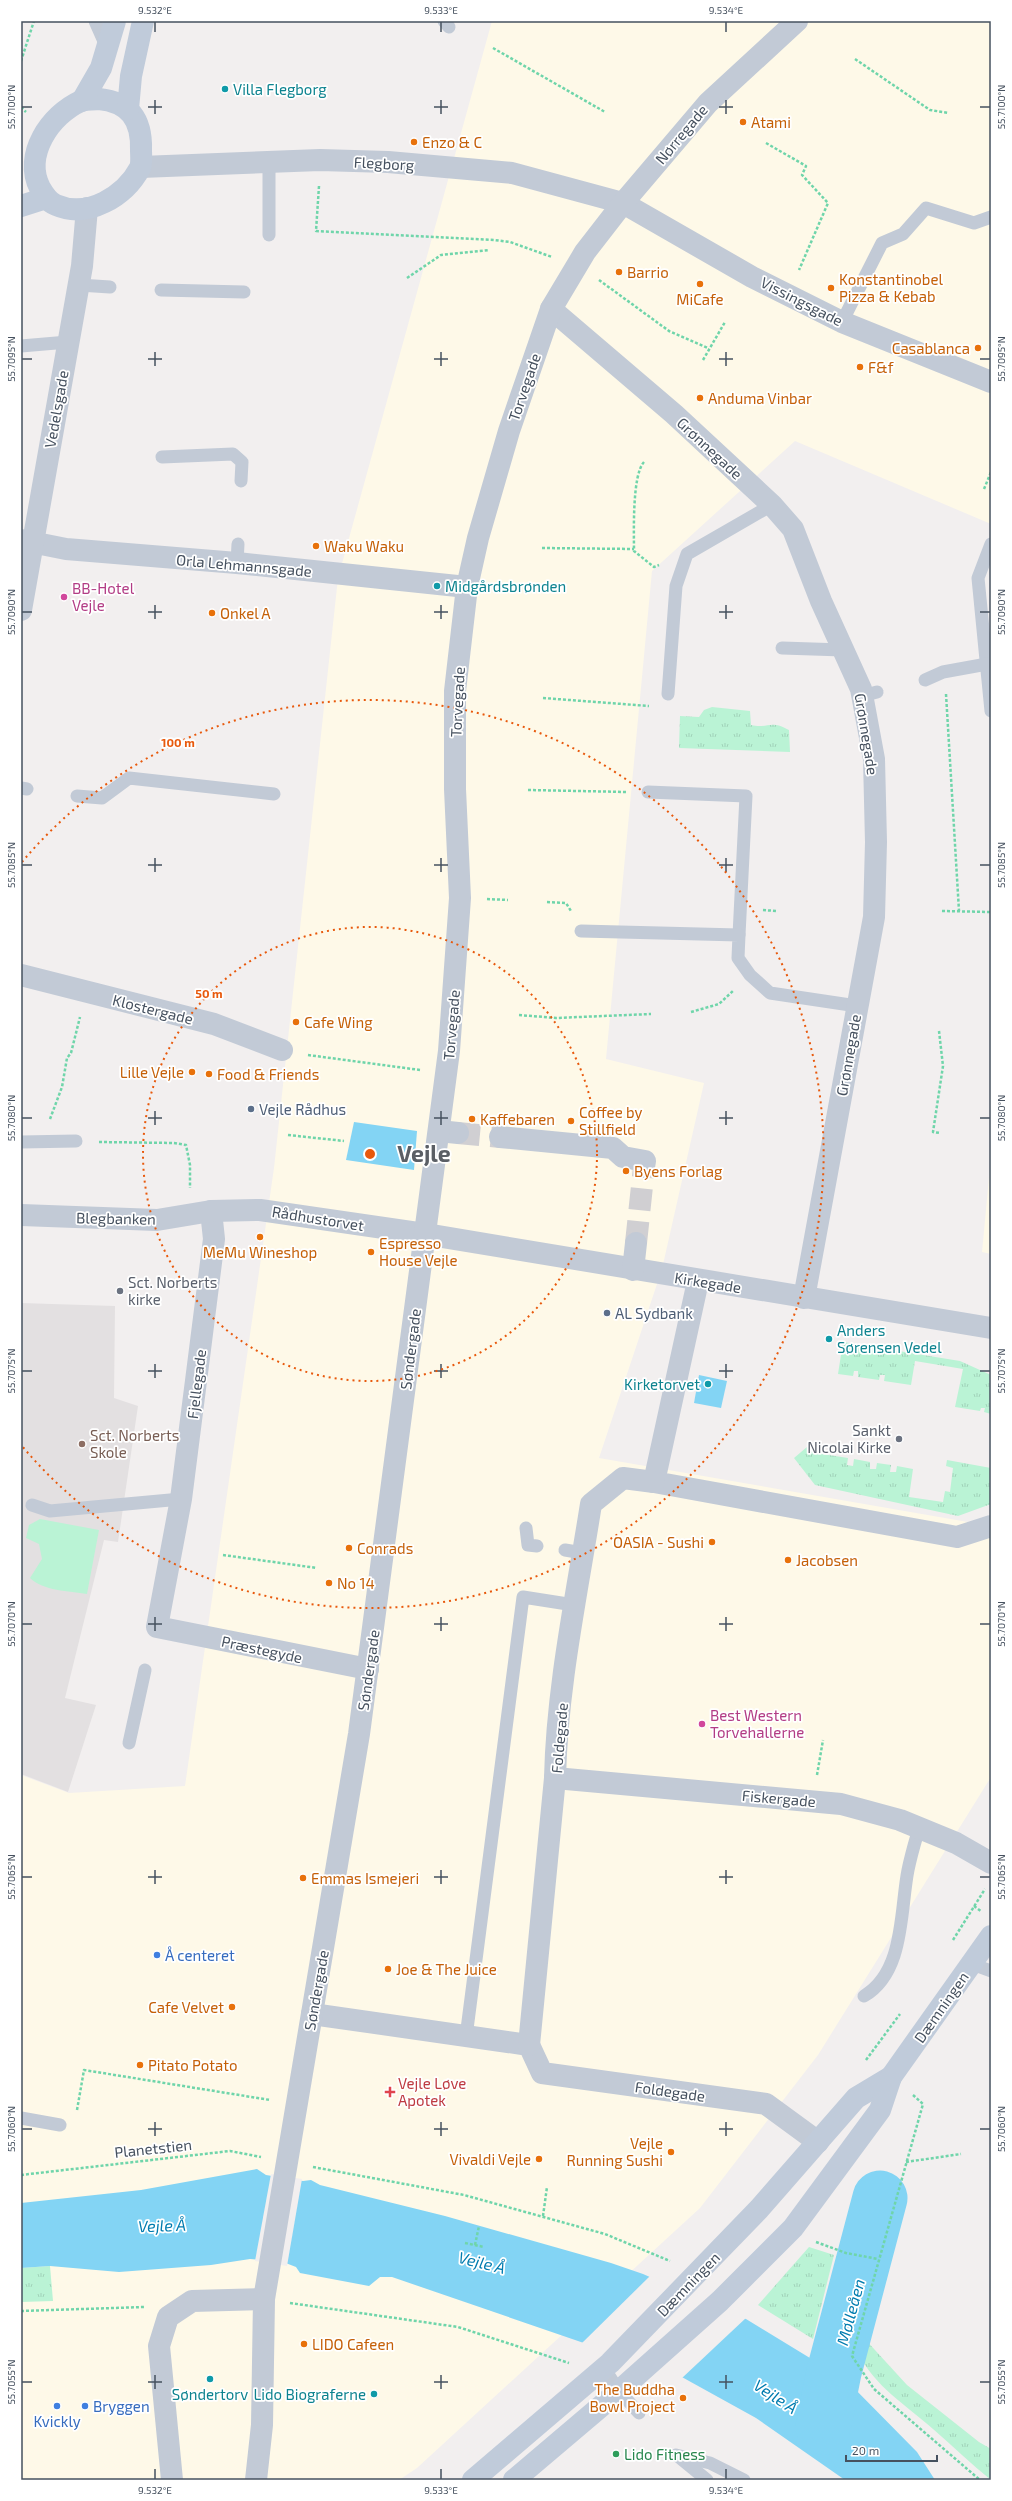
<svg xmlns="http://www.w3.org/2000/svg" width="1012" height="2501" viewBox="0 0 1012 2501" font-family="'Exo 2',sans-serif">
  <defs>
    <pattern id="grass-tufts" width="24" height="20" patternUnits="userSpaceOnUse"><rect width="24" height="20" fill="#baf3d5"/><path d="M3 7l-1-3M5 7V3M7 7l1-3M15 17l-1-3M17 17v-4M19 17l1-3" fill="none" stroke="#a1d2b9"/></pattern>
  </defs>
  <rect width="100%" height="100%" fill="#f2efef"/>
  <g fill="#fef9e8">
    <polygon points="492,21 991,21 991,524 795,441 652,571 606,1059 704,1083 662,1269 599,1458 991,1526 991,1777 818,2055 700,2208 417,2468 399,2480 21,2480 21,1775 69,1793 185,1786 274,1168 338,578"/>
    <polygon points="991,1156 991,1254 982,1252"/>
  </g>
  <polygon fill="#e3e0e1" points="21,1303 115,1306 114,1398 138,1406 118,1542 104,1540 65,1698 96,1705 68,1792 21,1774"/>
  <g fill="url(#grass-tufts)">
    <path d="M712,707L750,711L751,725C768,729 770,719 789,730L790,752L679,748L680,716L699,717L704,710Z"/>
    <polygon points="843,1342 960,1361 991,1375 991,1414 984,1412 985,1408 981,1408 980,1411 955,1407 963,1369 915,1361 911,1385 884,1381 885,1375 880,1375 879,1380 858,1377 858,1371 854,1371 853,1376 838,1374"/>
    <polygon points="807,1447 823,1449 822,1454 848,1458 847,1465 853,1466 854,1459 870,1462 870,1469 876,1469 877,1463 891,1465 890,1472 896,1472 897,1466 913,1469 909,1497 943,1502 945,1491 950,1492 953,1468 946,1466 947,1460 991,1468 991,1504 958,1516 815,1485 794,1458"/>
    <polygon points="809,2247 834,2255 813,2339 758,2305"/>
    <polygon points="50,2266 53,2301 21,2302 21,2268"/>
    <path d="M864,2338L907,2385L979,2442L991,2449V2480C971,2464 953,2446 933,2429C906,2405 875,2387 858,2353Z"/>
  </g>
  <path fill="#baf3d5" d="M40,1519L99,1530L87,1594C69,1591 43,1591 30,1578L42,1559L39,1544L26,1538L29,1525Z"/>
  <g fill="#83d4f4">
    <polygon points="354,1122 417,1131 414,1170 346,1160"/>
    <polygon points="699,1375 727,1381 721,1408 694,1403"/>
    <polygon points="257,2169 266,2175 303,2181 311,2180 320,2185 445,2216 611,2263 643,2274 746,2319 846,2380 917,2452 935,2480 845,2480 756,2418 680,2376 392,2277 380,2277 369,2286 300,2273 296,2267 283,2262 250,2259 211,2265 119,2272 50,2266 21,2268 21,2203 141,2190"/>
  </g>
  <g fill="#f2efef">
    <polygon points="271,2174 302,2179 287,2266 255,2261"/>
    <polygon points="651,2275 747,2317 681,2379 581,2344"/>
  </g>
  <g fill="none" stroke-linecap="round" stroke-linejoin="round">
    <polyline stroke="#83d4f4" stroke-width="55" points="823,2427 834,2372 880,2198"/>
    <g stroke="#d0cfd2" stroke-width="22" stroke-dasharray="22 11" stroke-linecap="butt">
      <polyline points="458,1133 500,1137"/>
      <polyline points="636,1243 644,1167"/>
    </g>
    <g stroke="#6fd5aa" stroke-width="2.5" stroke-dasharray="3 2" stroke-linecap="butt">
      <polyline points="493,48 605,112"/>
      <polyline points="855,59 930,110 949,113"/>
      <polyline points="21,61 34,21"/>
      <polyline points="21,107 26,112"/>
      <polyline points="766,143 806,166 802,175 828,203 799,270"/>
      <polyline points="319,186 316,231 494,240 510,242 552,257"/>
      <polyline points="407,278 441,255 489,250"/>
      <polyline points="599,280 669,331 708,348"/>
      <polyline points="703,360 725,322"/>
      <path d="M644,462C632,475 634,532 634,551L654,567L659,565"/>
      <polyline points="984,489 991,472"/>
      <polyline points="542,548 634,549"/>
      <polyline points="946,694 959,911"/>
      <polyline points="543,698 649,706"/>
      <polyline points="528,790 627,792"/>
      <polyline points="487,899 508,900"/>
      <polyline points="547,902 566,903 571,911"/>
      <polyline points="763,910 776,911"/>
      <polyline points="942,911 991,912"/>
      <polyline points="691,1012 719,1004 734,990"/>
      <polyline points="519,1015 556,1018 651,1014"/>
      <polyline points="939,1031 943,1066 933,1132 940,1133"/>
      <polyline points="308,1055 420,1070"/>
      <polyline points="50,1119 62,1087 67,1058 71,1053 80,1017"/>
      <polyline points="288,1135 344,1141"/>
      <polyline points="99,1142 174,1143 186,1145 190,1165 190,1188"/>
      <polyline points="223,1555 317,1568"/>
      <polyline points="817,1775 823,1740"/>
      <polyline points="974,1906 982,1912"/>
      <polyline points="953,1940 985,1889"/>
      <polyline points="866,2060 900,2014"/>
      <polyline points="913,2095 923,2104 852,2356 874,2389 980,2480"/>
      <polyline points="77,2110 84,2070 270,2100"/>
      <polyline points="906,2162 961,2154"/>
      <polyline points="313,2167 464,2195 605,2234 670,2261"/>
      <polyline points="21,2175 230,2151 261,2157"/>
      <polyline points="543,2216 547,2187"/>
      <polyline points="816,2242 846,2253 878,2259"/>
      <polyline points="465,2243 484,2247"/>
      <polyline points="475,2245 479,2226"/>
      <polyline points="290,2303 458,2327 569,2363"/>
      <polyline points="21,2311 144,2307"/>
    </g>
    <g stroke="#c2cad6" stroke-width="13">
      <polyline points="95,21 107,48"/>
      <polyline points="444,21 449,27"/>
      <polyline points="269,235 269,162"/>
      <polyline points="79,285 110,287"/>
      <polyline points="161,290 244,292"/>
      <polyline points="842,322 882,243 903,234 926,208 974,223 991,217"/>
      <polyline points="21,346 68,342"/>
      <polyline points="162,457 233,454 242,462 241,481"/>
      <polyline points="991,544 978,578 991,711"/>
      <polyline points="237,563 238,544"/>
      <polyline points="782,648 843,650"/>
      <polyline points="925,680 943,672 987,664"/>
      <polyline points="668,694 676,586 687,554 772,505"/>
      <polyline points="862,696 877,692"/>
      <polyline points="21,788 27,789"/>
      <polyline points="648,792 746,796 739,935"/>
      <polyline points="77,796 102,798 129,778 274,794"/>
      <polyline points="581,931 739,935 738,958 750,975 770,993 857,1006"/>
      <polyline points="21,1142 76,1141"/>
      <polyline points="32,1505 50,1511 181,1499"/>
      <polyline points="526,1528 528,1545 537,1546"/>
      <polyline points="565,1550 583,1553"/>
      <polyline points="129,1743 145,1670"/>
      <polyline points="972,1964 991,1971"/>
      <path d="M864,1996C905,1972 900,1910 908,1870C911,1855 915,1842 919,1828"/>
      <polyline points="466,2037 523,1597 574,1605"/>
      <polyline points="21,2118 60,2125"/>
      <polyline points="604,2368 619,2391 639,2413"/>
      <polyline points="676,2455 710,2463 744,2480"/>
      <polyline points="679,2457 707,2480"/>
    </g>
    <g stroke="#c2cad6" stroke-width="22">
      <polyline points="141,167 320,160 388,162 512,173 623,203 752,277 842,322 991,382"/>
      <polyline points="551,309 674,414 772,505 793,529 821,601 861,689 874,759 876,842 874,917 804,1298"/>
      <polyline points="21,540 66,549 237,563 467,587"/>
      <polyline points="21,610 82,266 87,208"/>
      <polyline points="21,975 214,1024 282,1050"/>
      <polyline points="439,1131 458,1133"/>
      <polyline points="500,1137 613,1148 623,1157 645,1161 644,1167"/>
      <polyline points="211,1211 214,1239 181,1499 157,1627 368,1669"/>
      <polyline points="21,1215 157,1220 211,1211 260,1210 425,1234 991,1328"/>
      <polyline points="633,1270 636,1243"/>
      <polyline points="698,1281 654,1482 957,1537 991,1526"/>
      <polyline points="555,1778 841,1804 900,1820 956,1843 991,1863"/>
      <polyline points="312,2014 529,2045 542,2073 766,2104 818,2142"/>
      <path d="M529,2045L555,1778C557,1686 577,1594 591,1504L623,1478L654,1482"/>
      <polyline points="172,2480 159,2346 168,2317 192,2301 264,2299"/>
      <polyline points="256,2480 262,2425 264,2299 359,1734 449,1051 460,898 455,789 455,691 467,587 478,538 509,431 551,309 585,252 623,203 708,103 797,21"/>
    </g>
    <g stroke="#c0cbda" stroke-width="22">
      <path d="M99,99C129,102 142,119 141,150C141,155 142,163 140,168C125,196 88,219 56,205C48,202 44,195 40,188C23,155 50,115 81,101C86,99 93,100 99,99Z"/>
      <polyline points="82,101 101,68 115,21"/>
      <polyline points="128,109 131,76 143,21"/>
      <polyline points="21,206 46,198"/>
      <polyline points="473,2480 610,2363 759,2209 856,2098 891,2077"/>
      <polyline points="514,2480 619,2391 720,2301 793,2228 880,2110 891,2077 991,1936"/>
    </g>
  </g>
  <path fill="none" stroke="#46515f" stroke-width="1.5" d="M155,22V32M441,22V32M726,22V32M155,100V114M441,100V114M726,100V114M22,107H32M148,107H162M434,107H448M719,107H733M980,107H990M155,352V366M441,352V366M726,352V366M22,359H32M148,359H162M434,359H448M719,359H733M980,359H990M155,605V619M441,605V619M726,605V619M22,612H32M148,612H162M434,612H448M719,612H733M980,612H990M155,858V872M441,858V872M726,858V872M22,865H32M148,865H162M434,865H448M719,865H733M980,865H990M155,1111V1125M441,1111V1125M726,1111V1125M22,1118H32M148,1118H162M434,1118H448M719,1118H733M980,1118H990M155,1364V1378M441,1364V1378M726,1364V1378M22,1371H32M148,1371H162M434,1371H448M719,1371H733M980,1371H990M155,1617V1631M441,1617V1631M726,1617V1631M22,1624H32M148,1624H162M434,1624H448M719,1624H733M980,1624H990M155,1870V1884M441,1870V1884M726,1870V1884M22,1877H32M148,1877H162M434,1877H448M719,1877H733M980,1877H990M155,2122V2136M441,2122V2136M726,2122V2136M22,2129H32M148,2129H162M434,2129H448M719,2129H733M980,2129H990M155,2375V2389M441,2375V2389M726,2375V2389M22,2382H32M148,2382H162M434,2382H448M719,2382H733M980,2382H990M155,2469V2479M441,2469V2479M726,2469V2479"/>
  <g fill="none" stroke="#e8590c" stroke-width="2" stroke-dasharray="2 4">
    <circle cx="370" cy="1154" r="227"/>
    <path d="M22 862A454 454 0 1 1 22 1446"/>
  </g>
  <g fill="#0f9aa8" stroke="#fff" stroke-width="1.5">
    <circle cx="225" cy="89" r="4"/>
    <circle cx="437" cy="586" r="4"/>
    <circle cx="829" cy="1339" r="4"/>
    <circle cx="708" cy="1384" r="4"/>
    <circle cx="210" cy="2379" r="4"/>
    <circle cx="374" cy="2394" r="4"/>
  </g>
  <g fill="#e8710a" stroke="#fff" stroke-width="1.5">
    <circle cx="743" cy="122" r="4"/>
    <circle cx="414" cy="142" r="4"/>
    <circle cx="619" cy="272" r="4"/>
    <circle cx="700" cy="284" r="4"/>
    <circle cx="831" cy="288" r="4"/>
    <circle cx="978" cy="348" r="4"/>
    <circle cx="860" cy="367" r="4"/>
    <circle cx="700" cy="398" r="4"/>
    <circle cx="316" cy="546" r="4"/>
    <circle cx="212" cy="613" r="4"/>
    <circle cx="296" cy="1022" r="4"/>
    <circle cx="192" cy="1072" r="4"/>
    <circle cx="209" cy="1074" r="4"/>
    <circle cx="472" cy="1119" r="4"/>
    <circle cx="571" cy="1121" r="4"/>
    <circle cx="626" cy="1171" r="4"/>
    <circle cx="260" cy="1237" r="4"/>
    <circle cx="371" cy="1252" r="4"/>
    <circle cx="712" cy="1542" r="4"/>
    <circle cx="349" cy="1548" r="4"/>
    <circle cx="788" cy="1560" r="4"/>
    <circle cx="329" cy="1583" r="4"/>
    <circle cx="303" cy="1878" r="4"/>
    <circle cx="388" cy="1969" r="4"/>
    <circle cx="232" cy="2007" r="4"/>
    <circle cx="140" cy="2065" r="4"/>
    <circle cx="671" cy="2152" r="4"/>
    <circle cx="539" cy="2159" r="4"/>
    <circle cx="304" cy="2344" r="4"/>
    <circle cx="683" cy="2398" r="4"/>
  </g>
  <g fill="#d1479c" stroke="#fff" stroke-width="1.5">
    <circle cx="64" cy="597" r="4"/>
    <circle cx="702" cy="1724" r="4"/>
  </g>
  <g fill="#5c6f8a" stroke="#fff" stroke-width="1.5">
    <circle cx="251" cy="1109" r="4"/>
    <circle cx="607" cy="1313" r="4"/>
  </g>
  <g fill="#6b7280" stroke="#fff" stroke-width="1.5">
    <circle cx="120" cy="1291" r="4"/>
    <circle cx="899" cy="1439" r="4"/>
  </g>
  <circle fill="#8d6e63" stroke="#fff" stroke-width="1.5" cx="82" cy="1444" r="4"/>
  <g fill="#3f7fe0" stroke="#fff" stroke-width="1.5">
    <circle cx="157" cy="1955" r="4"/>
    <circle cx="57" cy="2406" r="4"/>
    <circle cx="85" cy="2406" r="4"/>
  </g>
  <path fill="#e0444e" stroke="#fff" stroke-width="1.5" d="M388 2086h4v4h4v4h-4v4h-4v-4h-4v-4h4z"/>
  <circle fill="#2e9e5b" stroke="#fff" stroke-width="1.5" cx="616" cy="2454" r="4"/>
  <g text-anchor="middle" dominant-baseline="central" stroke-width="3.5" stroke-linejoin="round" paint-order="stroke">
    <g font-size="15" fill="#0d838f" stroke="#fff" text-anchor="start">
      <text x="233" y="89">Villa Flegborg</text>
      <text x="445" y="586">Midgårdsbrønden</text>
      <text x="837" y="1330">Anders<tspan x="837" dy="17">Sørensen Vedel</tspan></text>
      <text x="700" y="1384" text-anchor="end">Kirketorvet</text>
      <text x="210" y="2394" text-anchor="middle">Søndertorv</text>
      <text x="366" y="2394" text-anchor="end">Lido Biograferne</text>
    </g>
    <g font-size="15" fill="#c56008" stroke="#fff" text-anchor="start">
      <text x="751" y="122">Atami</text>
      <text x="422" y="142">Enzo &amp; C</text>
      <text x="627" y="272">Barrio</text>
      <text x="839" y="279">Konstantinobel<tspan x="839" dy="17">Pizza &amp; Kebab</tspan></text>
      <text x="700" y="299" text-anchor="middle">MiCafe</text>
      <text x="970" y="348" text-anchor="end">Casablanca</text>
      <text x="868" y="367">F&amp;f</text>
      <text x="708" y="398">Anduma Vinbar</text>
      <text x="324" y="546">Waku Waku</text>
      <text x="220" y="613">Onkel A</text>
      <text x="304" y="1022">Cafe Wing</text>
      <text x="184" y="1072" text-anchor="end">Lille Vejle</text>
      <text x="217" y="1074">Food &amp; Friends</text>
      <text x="579" y="1112">Coffee by<tspan x="579" dy="17">Stillfield</tspan></text>
      <text x="480" y="1119">Kaffebaren</text>
      <text x="634" y="1171">Byens Forlag</text>
      <text x="379" y="1243">Espresso<tspan x="379" dy="17">House Vejle</tspan></text>
      <text x="260" y="1252" text-anchor="middle">MeMu Wineshop</text>
      <text x="704" y="1542" text-anchor="end">OASIA - Sushi</text>
      <text x="357" y="1548">Conrads</text>
      <text x="796" y="1560">Jacobsen</text>
      <text x="337" y="1583">No 14</text>
      <text x="311" y="1878">Emmas Ismejeri</text>
      <text x="396" y="1969">Joe &amp; The Juice</text>
      <text x="224" y="2007" text-anchor="end">Cafe Velvet</text>
      <text x="148" y="2065">Pitato Potato</text>
      <text x="663" y="2143" text-anchor="end">Vejle<tspan x="663" dy="17">Running Sushi</tspan></text>
      <text x="531" y="2159" text-anchor="end">Vivaldi Vejle</text>
      <text x="312" y="2344">LIDO Cafeen</text>
      <text x="675" y="2389" text-anchor="end">The Buddha<tspan x="675" dy="17">Bowl Project</tspan></text>
    </g>
    <g font-size="15" fill="#46515f" stroke="#fff">
      <text transform="translate(681 134) rotate(-50)">Nørregade</text>
      <text transform="translate(384 163) rotate(3)">Flegborg</text>
      <text transform="translate(802 301) rotate(27)">Vissingsgade</text>
      <text transform="translate(524 387) rotate(-71)">Torvegade</text>
      <text transform="translate(56 409) rotate(-80)">Vedelsgade</text>
      <text transform="translate(710 448) rotate(43)">Grønnegade</text>
      <text transform="translate(244 565) rotate(5)">Orla Lehmannsgade</text>
      <text transform="translate(457 702) rotate(-87)">Torvegade</text>
      <text transform="translate(867 734) rotate(81)">Grønnegade</text>
      <text transform="translate(153 1009) rotate(14)">Klostergade</text>
      <text transform="translate(451 1025) rotate(-85)">Torvegade</text>
      <text transform="translate(848 1055) rotate(-80)">Grønnegade</text>
      <text transform="translate(116 1218) rotate(1)">Blegbanken</text>
      <text transform="translate(318 1218) rotate(9)">Rådhustorvet</text>
      <text transform="translate(708 1282) rotate(9)">Kirkegade</text>
      <text transform="translate(410 1349) rotate(-83)">Søndergade</text>
      <text transform="translate(196 1384) rotate(-83)">Fjellegade</text>
      <text transform="translate(262 1649) rotate(12)">Præstegyde</text>
      <text transform="translate(368 1670) rotate(-82)">Søndergade</text>
      <text transform="translate(559 1738) rotate(-85)">Foldegade</text>
      <text transform="translate(779 1798) rotate(5)">Fiskergade</text>
      <text transform="translate(316 1990) rotate(-80)">Søndergade</text>
      <text transform="translate(941 2007) rotate(-55)">Dæmningen</text>
      <text transform="translate(670 2091) rotate(8)">Foldegade</text>
      <text transform="translate(153 2148) rotate(-6)">Planetstien</text>
      <text transform="translate(688 2284) rotate(-46)">Dæmningen</text>
    </g>
    <g font-size="15" fill="#b23c85" stroke="#fff" text-anchor="start">
      <text x="72" y="588">BB-Hotel<tspan x="72" dy="17">Vejle</tspan></text>
      <text x="710" y="1715">Best Western<tspan x="710" dy="17">Torvehallerne</tspan></text>
    </g>
    <g font-size="15" fill="#4e5e75" stroke="#fff" text-anchor="start">
      <text x="259" y="1109">Vejle Rådhus</text>
      <text x="615" y="1313">AL Sydbank</text>
    </g>
    <g font-size="15" fill="#5b616d" stroke="#fff" text-anchor="start">
      <text x="128" y="1282">Sct. Norberts<tspan x="128" dy="17">kirke</tspan></text>
      <text x="891" y="1430" text-anchor="end">Sankt<tspan x="891" dy="17">Nicolai Kirke</tspan></text>
    </g>
    <g font-size="15" fill="#785e54" stroke="#fff" text-anchor="start">
      <text x="90" y="1435">Sct. Norberts<tspan x="90" dy="17">Skole</tspan></text>
    </g>
    <g font-size="15" fill="#366cbe" stroke="#fff" text-anchor="start">
      <text x="165" y="1955">Å centeret</text>
      <text x="93" y="2406">Bryggen</text>
      <text x="57" y="2421" text-anchor="middle">Kvickly</text>
    </g>
    <g font-size="15" fill="#be3a42" stroke="#fff" text-anchor="start">
      <text x="398" y="2083">Vejle Løve<tspan x="398" dy="17">Apotek</tspan></text>
    </g>
    <g font-size="15" fill="#27864d" stroke="#fff" text-anchor="start">
      <text x="624" y="2454">Lido Fitness</text>
    </g>
    <g font-size="16" font-style="italic" fill="#017caf" stroke="#fff">
      <text transform="translate(162 2225) rotate(-2)">Vejle Å</text>
      <text transform="translate(482 2262) rotate(14)">Vejle Å</text>
      <text transform="translate(850 2312) rotate(-75)">Mølleåen</text>
      <text transform="translate(776 2396) rotate(33)">Vejle Å</text>
    </g>
    <g font-size="23" font-weight="bold" fill="#5b5f65" stroke="#fff">
      <text x="424" y="1153">Vejle</text>
    </g>
  </g>
  <circle cx="370" cy="1154" r="6" fill="#e8590c" stroke="#fff" stroke-width="2"/>
  <g font-size="12" text-anchor="middle" font-weight="bold" fill="#e8590c" stroke="#fff" stroke-width="3.5" stroke-linejoin="round" paint-order="stroke">
    <text x="178" y="747">100 m</text>
    <text x="209" y="998">50 m</text>
  </g>
  <rect width="1012" height="2501" fill="none" stroke="#ffffff" stroke-width="44"/>
  <path d="M846 2455v6h91v-6" fill="none" stroke="#46515f" stroke-width="2"/>
  <text x="852" y="2455" font-size="12" fill="#46515f" stroke="#ffffff" stroke-width="3" paint-order="stroke">20 m</text>
  <rect x="22" y="22" width="968" height="2457" fill="none" stroke="#46515f" stroke-width="1.5"/>
  <g font-size="10" text-anchor="middle" fill="#46515f">
    <text x="155" y="14">9.532°E</text>
    <text x="441" y="14">9.533°E</text>
    <text x="726" y="14">9.534°E</text>
    <text transform="translate(11 107) rotate(-90)" y="4">55.7100°N</text>
    <text transform="translate(1001 107) rotate(-90)" y="4">55.7100°N</text>
    <text transform="translate(11 359) rotate(-90)" y="4">55.7095°N</text>
    <text transform="translate(1001 359) rotate(-90)" y="4">55.7095°N</text>
    <text transform="translate(11 612) rotate(-90)" y="4">55.7090°N</text>
    <text transform="translate(1001 612) rotate(-90)" y="4">55.7090°N</text>
    <text transform="translate(11 865) rotate(-90)" y="4">55.7085°N</text>
    <text transform="translate(1001 865) rotate(-90)" y="4">55.7085°N</text>
    <text transform="translate(11 1118) rotate(-90)" y="4">55.7080°N</text>
    <text transform="translate(1001 1118) rotate(-90)" y="4">55.7080°N</text>
    <text transform="translate(11 1371) rotate(-90)" y="4">55.7075°N</text>
    <text transform="translate(1001 1371) rotate(-90)" y="4">55.7075°N</text>
    <text transform="translate(11 1624) rotate(-90)" y="4">55.7070°N</text>
    <text transform="translate(1001 1624) rotate(-90)" y="4">55.7070°N</text>
    <text transform="translate(11 1877) rotate(-90)" y="4">55.7065°N</text>
    <text transform="translate(1001 1877) rotate(-90)" y="4">55.7065°N</text>
    <text transform="translate(11 2129) rotate(-90)" y="4">55.7060°N</text>
    <text transform="translate(1001 2129) rotate(-90)" y="4">55.7060°N</text>
    <text transform="translate(11 2382) rotate(-90)" y="4">55.7055°N</text>
    <text transform="translate(1001 2382) rotate(-90)" y="4">55.7055°N</text>
    <text x="155" y="2494">9.532°E</text>
    <text x="441" y="2494">9.533°E</text>
    <text x="726" y="2494">9.534°E</text>
  </g>
</svg>
